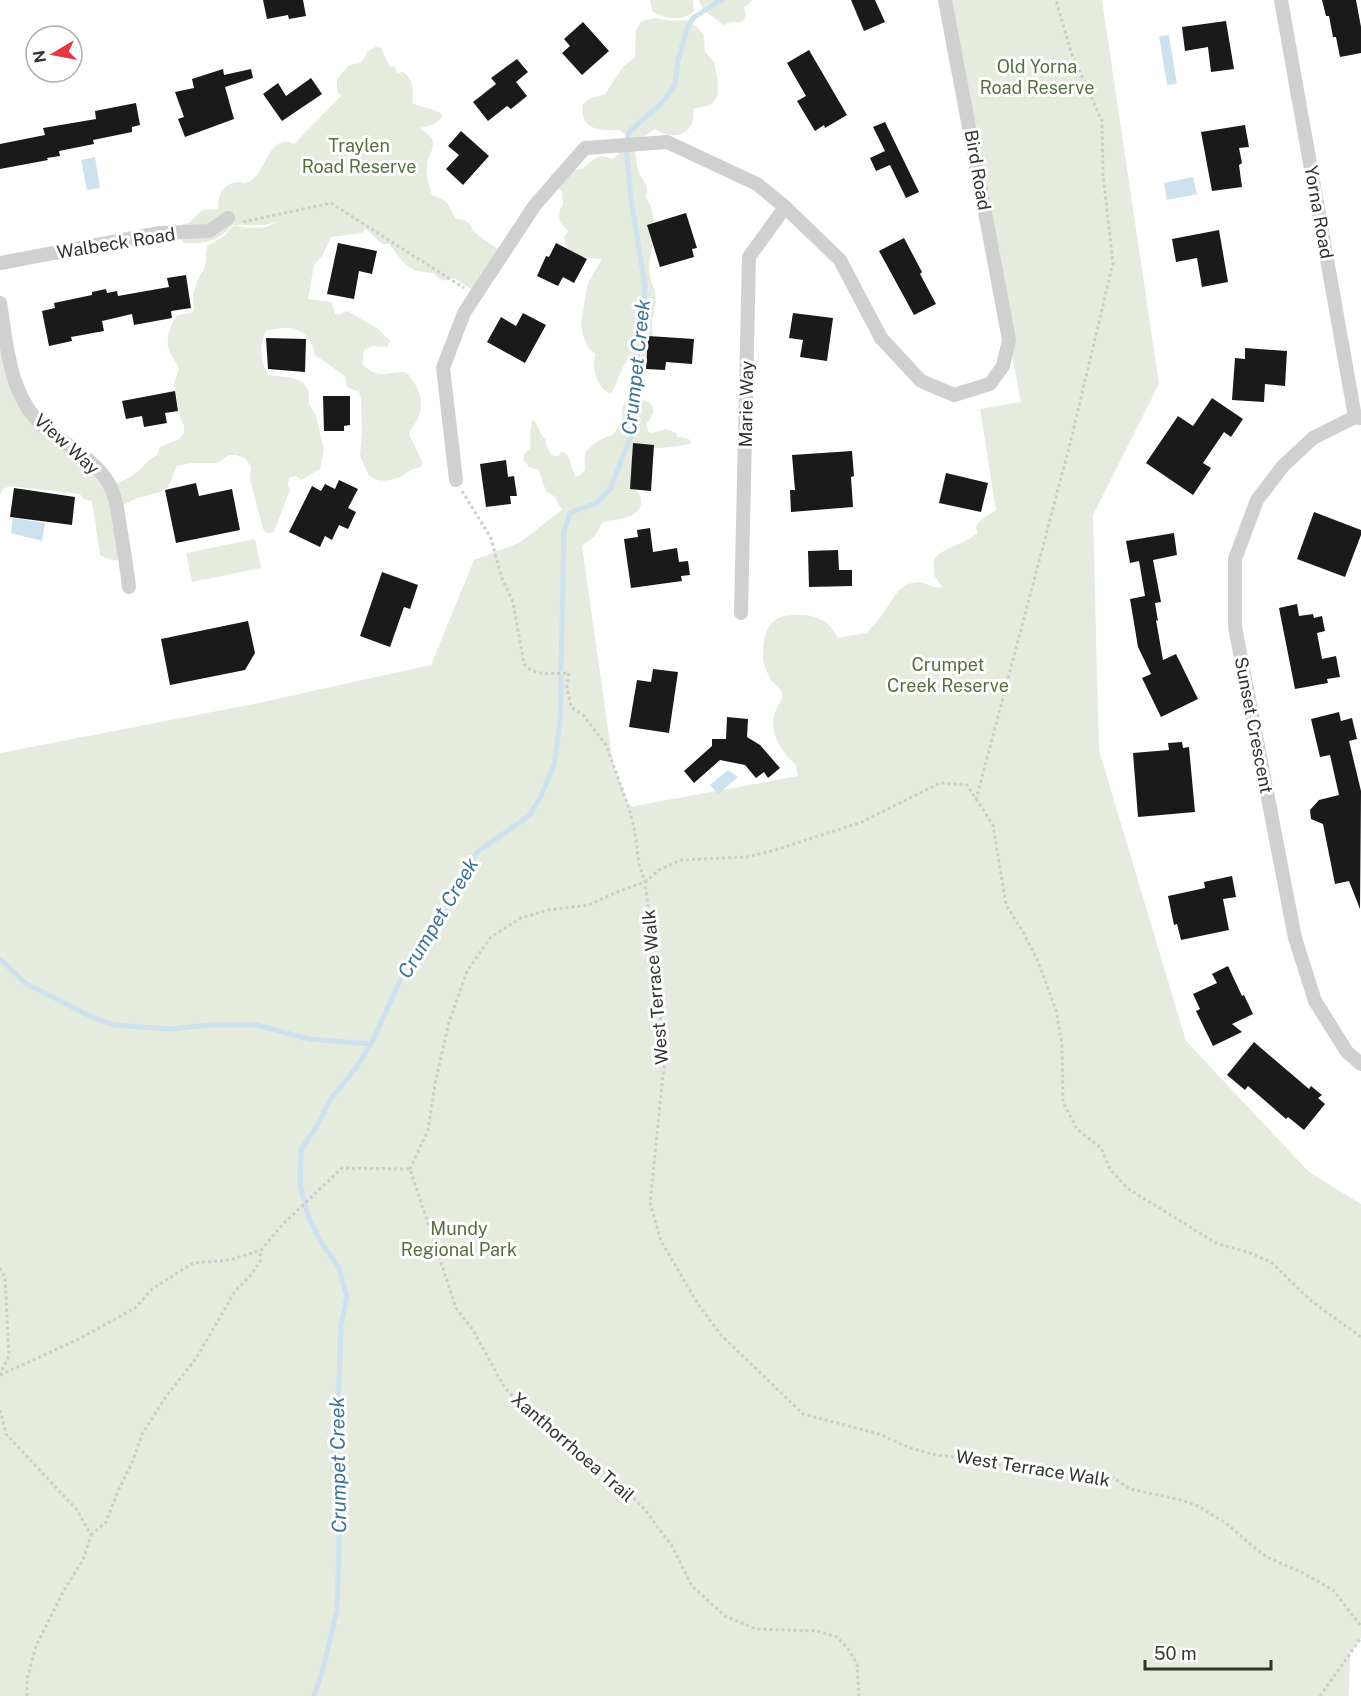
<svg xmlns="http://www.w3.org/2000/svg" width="1361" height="1696" viewBox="0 0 1361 1696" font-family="'Public Sans',sans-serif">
  <rect width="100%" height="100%" fill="#fff"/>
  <g fill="#e5ecde">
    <path d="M650,0H693L694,11C683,22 664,19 652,11Z"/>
    <path d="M699,0H752L748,5L744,7C746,13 747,17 742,22H731L723,25C720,23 718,21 716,19C707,12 702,11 699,0Z"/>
    <path d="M944,0H1102L1159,384L1093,515L1099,750L1186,1041L1309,1172L1361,1204V1638L1350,1653L1349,1696H0V753L258,703L431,665L474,560L519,543L562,510L554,496L547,492L543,484L539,470L529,467L523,459L524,454L530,449V433L532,421H535L542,436L546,439V444L551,455L558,456L561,452H565L569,458L575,476H579L585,470C585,465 584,459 585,455C587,445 605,437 613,435C616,430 620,424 622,418C623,414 621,408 624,404C631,395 656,398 653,413C652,417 648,421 646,425L649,432L652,433L666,429L676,433L677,437L687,438L691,441V444C678,446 666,448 654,448C648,447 640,445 635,448C631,452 633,457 633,461C633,468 630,473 631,479C632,490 641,493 641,499C644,519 614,519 602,523L595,536L582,546L613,764L629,807L798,776L796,765C782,753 768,732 775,712C777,707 782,701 782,695C782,689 775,685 772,681C766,672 762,660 763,650C765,625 774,613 801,615C810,615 819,618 827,623C831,627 835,633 838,638L867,633C871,627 878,621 882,615C888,607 894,594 902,588C906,584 914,582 920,582C929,583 933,590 942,587L934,575V559C946,545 965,545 977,533L976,526L980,521L996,510L980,409L1021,402Z"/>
    <path d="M656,18L671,21L687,20L698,28L704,36L705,52L714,62L718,81V94L715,100L710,105L693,109C698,134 673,142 655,129C641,139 633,143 619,130C599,131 579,130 583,104L589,99L605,94L623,67L635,57L636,31L641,21Z"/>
    <path d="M377,46L381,48L390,67L395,66L397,73L403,72C414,79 414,92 412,103C421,108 436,108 443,115C440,124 428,126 420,128L432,138C434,147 432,150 429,157C424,168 428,184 432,195C450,201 447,204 456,219C469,219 468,224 475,232C481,239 496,247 504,252L477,293L454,278C445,281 441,283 434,273C407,272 405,264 389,244H382L365,228L363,233L331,237L322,256L314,265L308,299L332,302L335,314H341L347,311L378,329L390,341L388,346L386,347L373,346L364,350L362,364C380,381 386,371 406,372C419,386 427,405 416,422C413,427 411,429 409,434L423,463L421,467L413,469L400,477L391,480L380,481L369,476L360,456L362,432L361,399L359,392L347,387L345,376L315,355C310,328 290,324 266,331C259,346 260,361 268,375L293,378L303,382L309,392V403L316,416L324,450L320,469L301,480L296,476L289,478L288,485L290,490L274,532L267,533L263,529L250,479L251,467L246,459L237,455H229L217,463H191L177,466L168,487L162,491L147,496L137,498L119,507L112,486C118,482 124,481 130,477C141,471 146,460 157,455L160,447L179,439L184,433V426L181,420L174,384L179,368C176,362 171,356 169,350C165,339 171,324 177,315L191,313L194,310L193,294L198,279L205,267L207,246L224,236L232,227L235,225L248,228L266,227L279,221L265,225H232C229,228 226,233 222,235C213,243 196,244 184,243C179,237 178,232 182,224L189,223L202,210L218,209C217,192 227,179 244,183C247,182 251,181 253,179C266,168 272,132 294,144L341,96L337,91V79L348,66L352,64L360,63L364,59L367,52Z"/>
    <path d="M623,149L634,150C637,156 636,163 638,170C643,183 649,181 646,197L651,206L655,227L649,265L650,277L655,292L656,302L652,322L653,339L644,364L641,365L628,359C621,368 618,382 612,392L609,393C597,387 590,366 596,354L588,348L583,335L581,322L588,283L602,259C587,258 565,257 564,237L569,231C559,225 555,214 563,205L562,192L552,181L551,175C560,166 573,173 583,168C589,164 591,159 599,157C604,156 608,157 613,159Z"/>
    <path d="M0,317L9,371L58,442L107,485L123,559C114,562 109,560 100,555L92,501L83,499L80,494L10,486L3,489L0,495Z"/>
    <polygon points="255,539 261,568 192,582 186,553"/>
  </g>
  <g fill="#cee1ee">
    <polygon points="1169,35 1177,84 1167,85 1159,36"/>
    <polygon points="95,157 100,188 87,190 81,160"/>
    <polygon points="1193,177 1197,194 1167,200 1164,183"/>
    <polygon points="13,518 45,523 42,541 11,533"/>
    <polygon points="728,770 738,777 718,794 710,785"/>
  </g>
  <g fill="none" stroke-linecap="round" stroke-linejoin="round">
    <g stroke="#cee1ee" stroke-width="5">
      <polyline points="626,142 629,132 662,103 675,85 678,60 687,28 693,18 718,2 723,0"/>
      <polyline points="561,669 564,531 570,513 576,510 597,503 610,489 631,436 629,425 630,395 641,337 645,286 631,199 626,146"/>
      <polyline points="0,959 25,983 92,1017 114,1025 169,1029 210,1025 257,1025 309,1039 371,1044"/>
      <polyline points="304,1200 300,1186 301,1150 317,1126 330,1100 356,1068 371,1044 415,948 430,926 452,901 458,881 477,852 529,816 540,798 554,765 560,723 561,677"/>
      <polyline points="305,1205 309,1218 321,1242 339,1268 347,1297 341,1325 339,1384 334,1428 333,1469 338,1511 339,1548 337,1610 323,1670 314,1696"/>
    </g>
  </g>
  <g fill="#1a1a1a">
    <polygon points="263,0 303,0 306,16 289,19 288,15 267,19"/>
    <polygon points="851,0 875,0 885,22 864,31"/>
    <polygon points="1322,0 1356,0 1361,27 1361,53 1340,57 1336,37 1333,37 1329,16 1326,16"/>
    <polygon points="1226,21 1234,69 1211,72 1208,47 1185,51 1182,27"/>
    <polygon points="583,22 609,51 582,75 562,53 570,46 564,39"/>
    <polygon points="809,50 847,115 825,128 824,125 815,131 797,101 806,96 787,63"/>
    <polygon points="517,59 528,72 516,82 527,96 511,109 507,106 488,121 473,102 496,84 491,78"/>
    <polygon points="223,69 224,75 251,69 253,78 225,87 234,119 185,137 178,119 184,117 175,92 194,88 192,79"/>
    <polygon points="311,78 322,94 282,121 263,94 278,83 286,96"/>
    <polygon points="136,103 140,125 132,127 132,132 93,140 94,144 59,151 60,156 47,158 48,160 0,169 0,144 45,135 43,128 96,119 95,111"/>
    <polygon points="885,122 919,192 906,198 890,165 876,171 870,158 885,151 873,127"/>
    <polygon points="1245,125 1249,147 1239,148 1242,163 1239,165 1242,187 1212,191 1201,132"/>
    <polygon points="461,131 489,156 463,185 446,169 459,155 448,146"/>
    <polygon points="686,213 697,248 692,249 694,257 660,267 647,225"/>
    <polygon points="1219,230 1228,282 1202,287 1197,258 1176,262 1172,239"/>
    <polygon points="904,238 922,272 920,274 936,304 914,315 879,251"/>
    <polygon points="338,243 377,251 372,274 359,271 354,299 327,294"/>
    <polygon points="556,243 587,259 574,283 563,277 558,286 537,276 546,256 549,257"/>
    <polygon points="186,275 191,308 171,311 172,318 134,325 132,314 102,321 104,331 71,337 72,341 49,346 42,311 55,308 54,303 92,295 92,292 106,289 107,293 117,291 118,296 169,287 167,278"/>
    <polygon points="523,313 546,325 525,363 487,342 501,317 516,326"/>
    <polygon points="793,313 833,318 827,361 800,357 803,340 789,338"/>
    <polygon points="648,336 694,339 692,364 666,362 665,370 646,369"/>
    <polygon points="266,338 306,339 305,372 268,369"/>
    <polygon points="1245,348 1287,351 1285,386 1265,384 1264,402 1232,400 1235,358 1245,359"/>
    <polygon points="175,391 178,411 165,413 167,423 144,427 142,416 126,419 122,401"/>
    <polygon points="323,396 350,396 350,425 344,426 344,431 324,431"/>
    <polygon points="1212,398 1243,419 1231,437 1224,432 1203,463 1211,468 1193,495 1146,463 1178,416 1193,426"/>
    <polygon points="633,443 654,445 651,491 630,489"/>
    <polygon points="852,451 854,476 851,477 853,507 791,512 790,490 795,490 792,455"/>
    <polygon points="506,460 508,477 514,476 517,496 510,496 511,504 486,507 480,464"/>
    <polygon points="946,473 988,483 981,512 939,503"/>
    <polygon points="339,480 358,489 348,508 356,512 348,529 339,525 332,540 325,536 320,547 289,532 312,486 321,491 325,484 335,489"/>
    <polygon points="196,483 199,496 232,489 240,530 176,543 165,490"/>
    <polygon points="14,488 75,497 72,525 10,517"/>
    <polygon points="1314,512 1361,530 1361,535 1345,577 1297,559"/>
    <polygon points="650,528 653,552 677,548 679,562 688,561 690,575 681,576 682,581 631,588 624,539 638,537 637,530"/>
    <polygon points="1174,533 1177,555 1153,560 1161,602 1155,603 1158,621 1156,620 1163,660 1176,654 1198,699 1161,717 1142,678 1151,674 1138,647 1130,599 1145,596 1139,561 1130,563 1126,541"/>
    <polygon points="838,550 839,570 852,570 852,586 809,587 808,551"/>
    <polygon points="382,572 418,585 410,609 404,607 390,647 360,636"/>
    <polygon points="1297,604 1299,616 1313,614 1314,618 1322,616 1325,631 1317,633 1322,659 1336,656 1340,677 1327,679 1328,683 1295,689 1279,608"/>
    <polygon points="248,621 255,653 245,670 170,685 161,639"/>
    <polygon points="653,669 678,672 669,733 629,727 637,680 651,682"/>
    <polygon points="1339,712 1341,721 1352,718 1357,739 1349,741 1361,791 1360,909 1349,881 1335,884 1323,824 1311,819 1310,810 1319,800 1339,795 1330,755 1320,757 1311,719"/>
    <polygon points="727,717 748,719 747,737 760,745 780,768 768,778 764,772 756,778 745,765 720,760 694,783 684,771 712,746 712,739 726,739"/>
    <polygon points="1182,742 1183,748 1189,747 1195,812 1138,817 1133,753 1169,750 1168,743"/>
    <polygon points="1232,876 1236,897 1223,899 1229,930 1181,940 1177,924 1174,925 1168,896 1205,888 1204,882"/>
    <polygon points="1228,966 1242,996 1244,995 1253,1014 1232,1024 1242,1032 1213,1046 1196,1011 1200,1009 1193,994 1217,983 1212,974"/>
    <polygon points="1254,1042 1309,1089 1311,1086 1322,1095 1318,1098 1325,1104 1304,1130 1288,1117 1286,1119 1248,1086 1245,1090 1227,1075"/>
  </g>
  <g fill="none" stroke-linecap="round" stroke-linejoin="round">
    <g stroke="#cdcdcd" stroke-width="3" stroke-dasharray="3 3" stroke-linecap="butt">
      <polyline points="243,222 331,203 464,288"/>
      <path d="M462,491L491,538L501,576L513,602L524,664C534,677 554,673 569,673L567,687L571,707L583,715L606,745L629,808L635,832L639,864L645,882L658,983L664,1066L650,1203L661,1241L698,1304L721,1335L803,1414L879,1434L910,1448L936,1455L974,1459L1011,1469L1112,1477L1130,1489L1181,1500L1198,1506L1227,1524L1250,1544L1267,1557L1303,1573L1333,1590L1361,1626"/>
      <polyline points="976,800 1071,440 1113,263 1103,175 1102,121 1071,52 1056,0"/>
      <polyline points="410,1169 428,1130 436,1079 449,1022 467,971 491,937 521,918 548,910 589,905 617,892 645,882 659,870 681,860 747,857 775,850 862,822 940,783 967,785 993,825 1006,905 1023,932 1037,959 1056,1010 1062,1045 1063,1102 1077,1129 1101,1148 1110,1169 1127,1188 1216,1243 1250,1253 1271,1262 1310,1300 1361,1337"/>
      <polyline points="0,1268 5,1277 9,1356 0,1374"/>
      <polyline points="0,1375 79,1339 135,1308 152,1289 193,1263 230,1260 261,1250 282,1225 342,1168 410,1169 456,1308 473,1330 503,1385 515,1399 532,1411 625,1488 645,1510 672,1546 692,1586 725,1616 756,1629 817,1631 837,1637 849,1650 857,1664 859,1696"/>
      <polyline points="0,1410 6,1434 77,1510 91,1535 83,1560 64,1590 36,1646 27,1679 27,1696"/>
      <polyline points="91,1535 106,1522 118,1491 132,1463 142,1434 165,1398 197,1357 235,1291 250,1276 260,1262 261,1250"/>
      <polyline points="1320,1696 1361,1638"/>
    </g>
    <g stroke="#d0d0d0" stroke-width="14">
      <polyline points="1281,0 1355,417 1361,418"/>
      <polyline points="0,263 160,233 209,231 228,218"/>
      <path d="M0,303C7,345 9,395 43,426C65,446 94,457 109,484C117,498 118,516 121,533C124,551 127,569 129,587"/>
      <polyline points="1355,417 1313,438 1283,466 1257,500 1235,559 1235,627 1295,938 1315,1001 1347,1052 1361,1064"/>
      <polyline points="456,480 443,368 464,313 477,293 535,205 585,148 667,142 757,184 785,207 840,260 881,338 921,381 954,395 990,384 1003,366 1009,340 945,0"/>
      <polyline points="741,613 749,257 785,207"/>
    </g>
  </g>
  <g text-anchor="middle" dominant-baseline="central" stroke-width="6" stroke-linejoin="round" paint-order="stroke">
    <g font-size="18" fill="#55703e" stroke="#fff">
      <text x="1037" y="66">Old Yorna<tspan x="1037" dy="21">Road Reserve</tspan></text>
      <text x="359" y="145">Traylen<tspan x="359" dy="21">Road Reserve</tspan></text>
      <text x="948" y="664">Crumpet<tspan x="948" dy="21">Creek Reserve</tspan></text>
      <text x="459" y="1228">Mundy<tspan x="459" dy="21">Regional Park</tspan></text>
    </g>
    <g font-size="18" fill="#333" stroke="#fff">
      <text transform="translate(978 170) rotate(80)">Bird Road</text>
      <text transform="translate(1319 212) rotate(80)">Yorna Road</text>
      <text transform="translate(116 243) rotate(-9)">Walbeck Road</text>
      <text transform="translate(746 404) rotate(-89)">Marie Way</text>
      <text transform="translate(67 444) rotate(42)">View Way</text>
      <text transform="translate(1254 725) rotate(79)">Sunset Crescent</text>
      <text transform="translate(655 987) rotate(-95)">West Terrace Walk</text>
      <text transform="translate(573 1447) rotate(41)">Xanthorrhoea Trail</text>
      <text transform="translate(1033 1468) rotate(9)">West Terrace Walk</text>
    </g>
    <g font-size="20" font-style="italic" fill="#3e7397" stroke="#fff">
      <text transform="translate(636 367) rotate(-84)">Crumpet Creek</text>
      <text transform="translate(438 918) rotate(-59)">Crumpet Creek</text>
      <text transform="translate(338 1465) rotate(-91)">Crumpet Creek</text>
    </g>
  </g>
  <g transform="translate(54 54) rotate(260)"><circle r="28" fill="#ffffff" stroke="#adadad" stroke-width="1.5"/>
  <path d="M0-4.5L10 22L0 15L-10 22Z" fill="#e73741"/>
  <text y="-9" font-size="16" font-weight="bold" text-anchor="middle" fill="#333333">N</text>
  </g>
  <path d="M1145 1660v9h126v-9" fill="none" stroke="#333333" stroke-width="3"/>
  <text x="1154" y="1660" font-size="18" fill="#333333" stroke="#ffffff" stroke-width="4.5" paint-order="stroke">50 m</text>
</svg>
